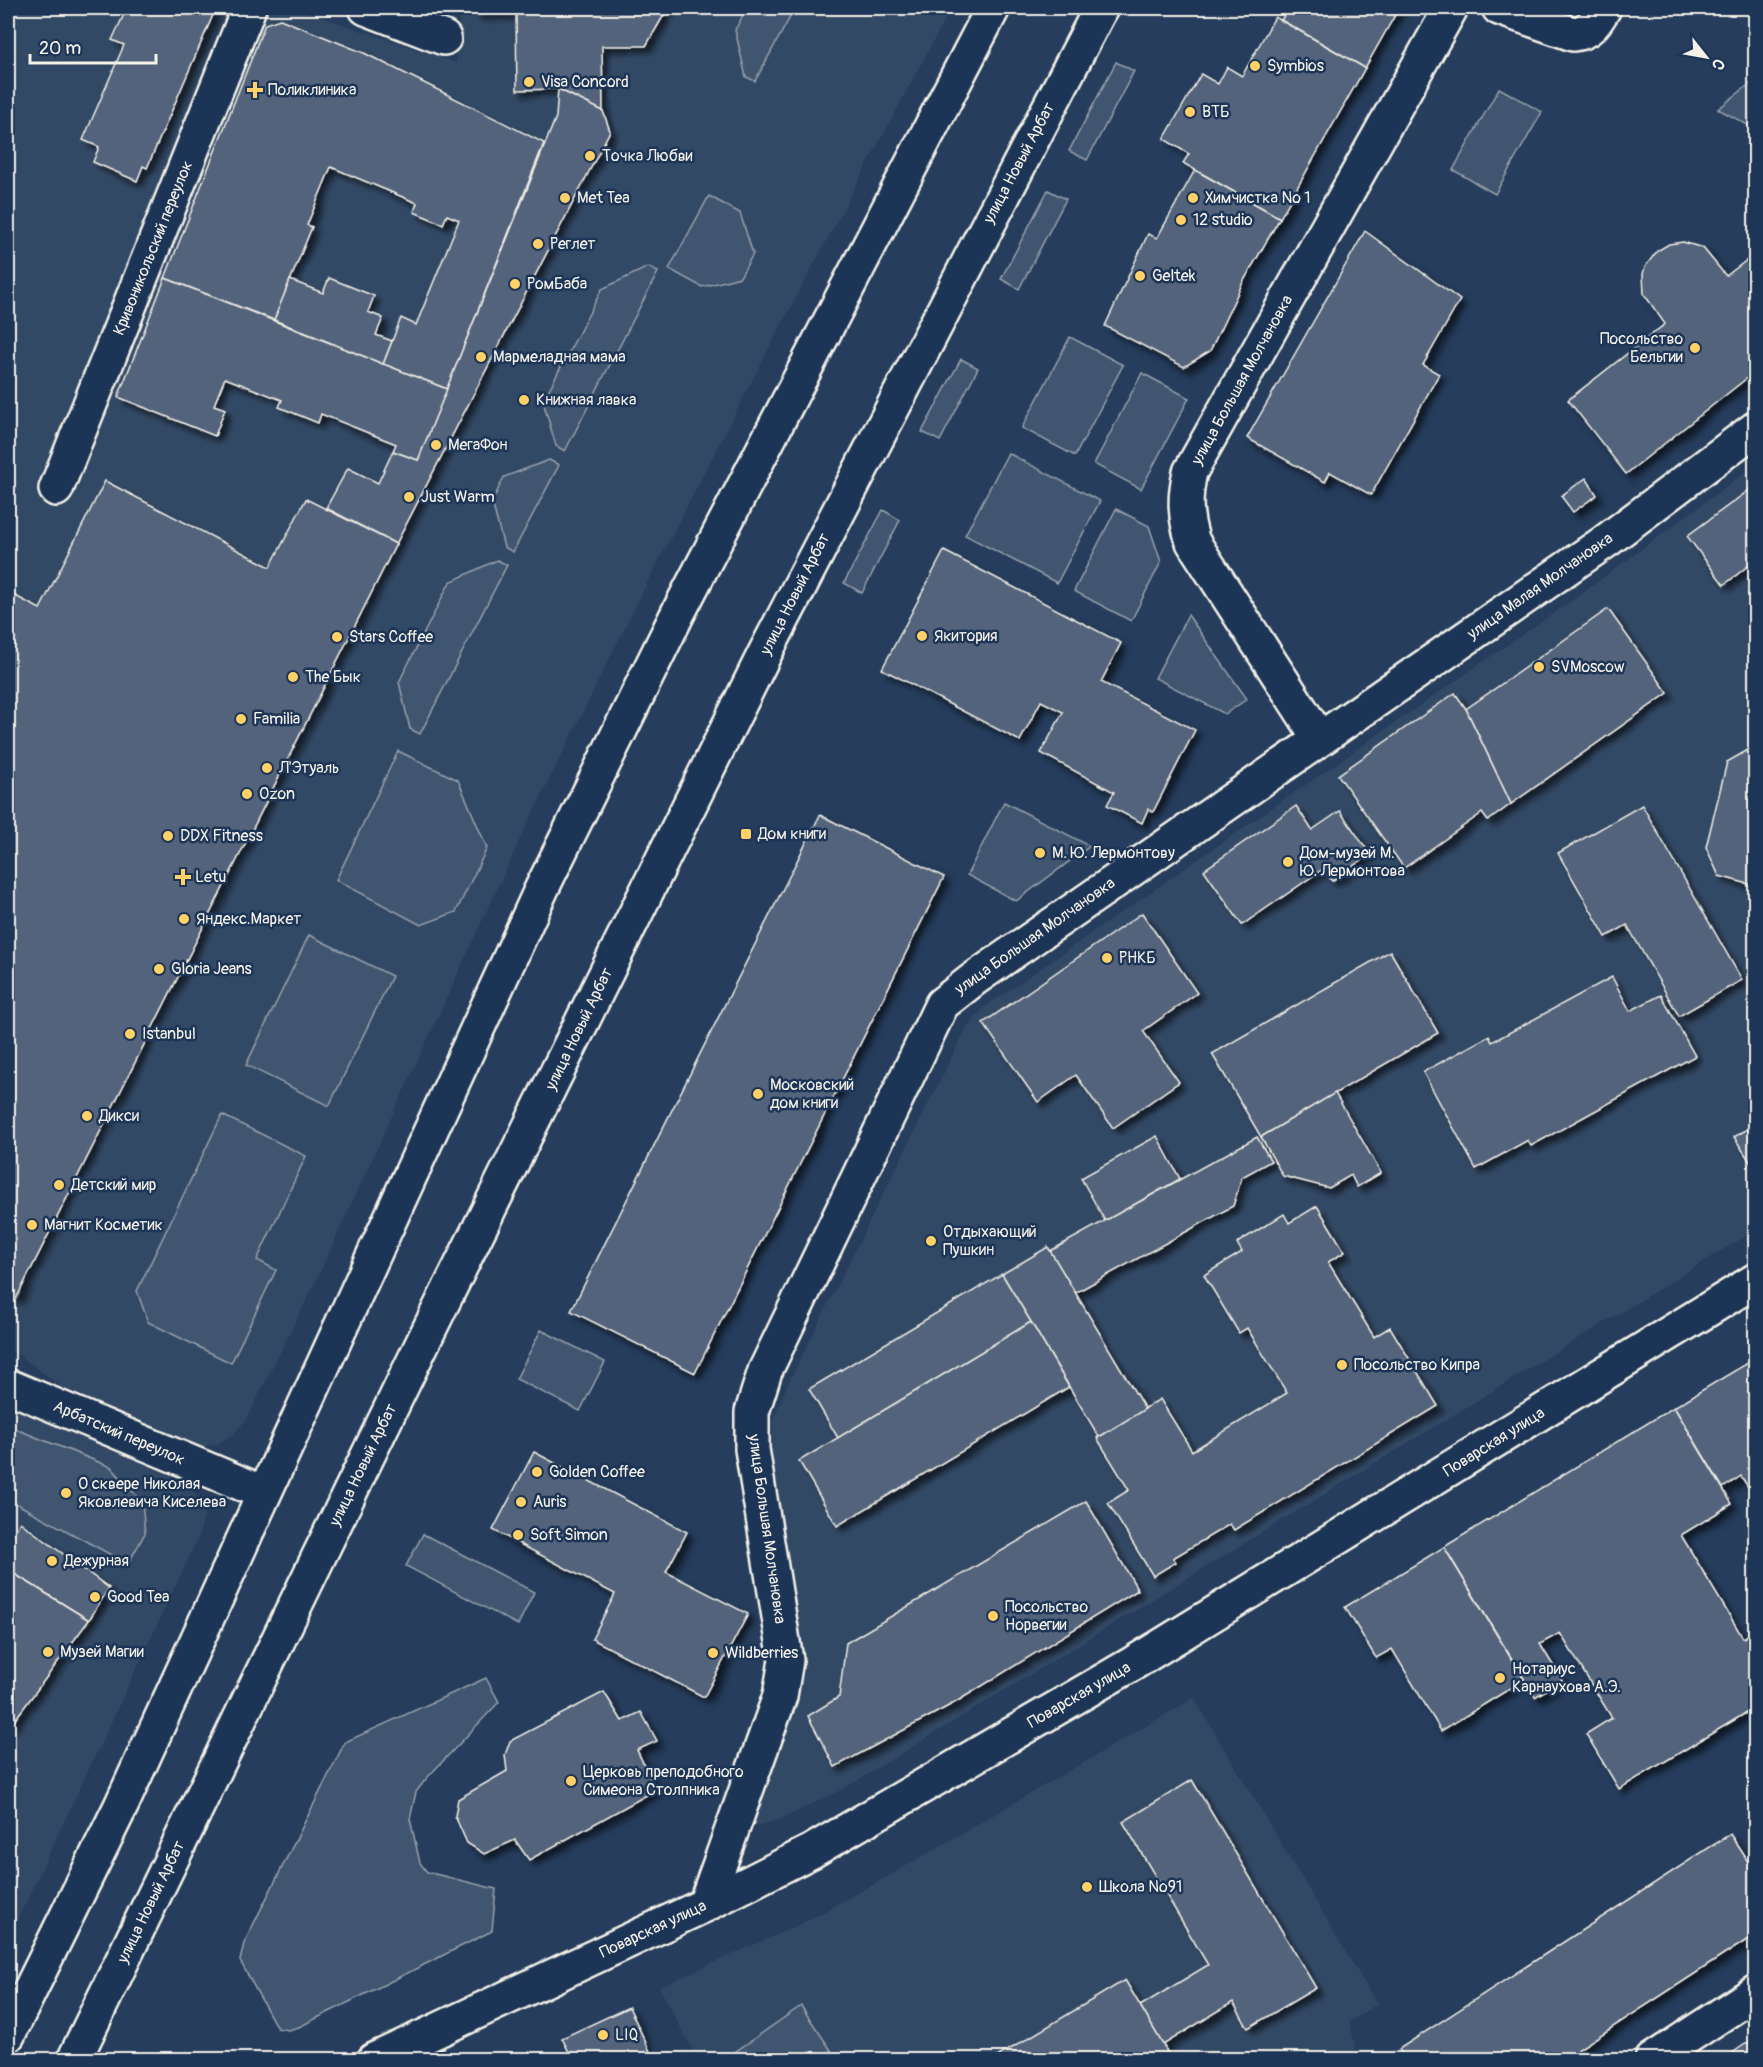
<svg xmlns="http://www.w3.org/2000/svg" width="1763" height="2067" viewBox="0 0 1763 2067" font-family="Pangolin,sans-serif">
  <defs>
    <filter id="shadow"><feDropShadow dx="5.5" dy="5.5" stdDeviation="3" flood-color="#0009"/></filter>
  </defs>
  <rect width="100%" height="100%" fill="#263d5d"/>
  <filter id="ink" filterUnits="userSpaceOnUse"><feTurbulence type="fractalNoise" baseFrequency=".0167" numOctaves="2"/><feDisplacementMap in="SourceGraphic" scale="12" xChannelSelector="R" yChannelSelector="G"/><feConvolveMatrix kernelMatrix="1 2 1 2 8 2 1 2 1" color-interpolation-filters="sRGB"/></filter>
  <g filter="url(#ink)">
    <g fill="#334966">
      <polygon points="8,8 295,8 456,63 459,16 432,8 951,8 770,346 641,595 520,839 314,1285 246,1420 233,1435 217,1444 201,1447 185,1444 61,1386 8,1347"/>
      <polygon points="1755,465 1755,1230 845,1788 782,1819 756,1826 751,1811 770,1776 797,1703 805,1668 771,1450 773,1420 784,1392 966,1029 982,1009 1584,592"/>
      <polygon points="8,1405 180,1480 191,1488 200,1504 204,1517 198,1538 8,1940"/>
      <polygon points="1194,1698 1377,2004 1349,2022 1358,2059 698,2060 659,1987 803,1923 894,1873"/>
    </g>
    <g fill="#40546f" stroke="#9aa2ac" stroke-width="1.5">
      <polygon points="747,8 795,8 755,81 746,77 735,30"/>
      <polygon points="1116,62 1134,71 1087,160 1069,151"/>
      <polygon points="1755,80 1755,129 1718,109"/>
      <polygon points="1499,88 1542,112 1495,194 1453,170"/>
      <polygon points="1048,190 1066,199 1019,289 1001,279"/>
      <polygon points="709,196 740,213 753,254 740,277 702,287 669,269"/>
      <polygon points="648,267 658,272 565,451 556,446 543,401 602,289"/>
      <polygon points="1070,337 1123,365 1075,456 1022,428"/>
      <polygon points="961,359 978,368 940,441 922,432"/>
      <polygon points="1142,373 1189,398 1141,489 1094,464"/>
      <polygon points="1008,453 1100,501 1057,583 965,535"/>
      <polygon points="549,460 559,465 513,552 504,547 492,502 504,477"/>
      <polygon points="1116,509 1149,526 1161,562 1131,621 1074,591"/>
      <polygon points="883,510 900,520 862,593 844,583"/>
      <polygon points="497,560 507,565 420,734 410,729 399,682 450,582"/>
      <polygon points="1188,615 1247,699 1225,714 1155,678"/>
      <polygon points="398,751 458,780 487,848 456,912 421,925 336,880"/>
      <polygon points="1004,802 1090,846 1016,901 967,875"/>
      <polygon points="309,935 392,976 329,1106 246,1065"/>
      <polygon points="222,1115 306,1156 257,1260 276,1270 231,1363 148,1322 137,1291"/>
      <polygon points="541,1330 605,1362 580,1411 516,1379"/>
      <polygon points="8,1426 111,1467 142,1502 145,1533 128,1564 8,1499"/>
      <polygon points="423,1534 534,1592 518,1625 406,1566"/>
      <polygon points="486,1678 499,1702 426,1779 416,1792 410,1819 420,1863 427,1872 496,1889 492,1931 299,2027 288,2030 277,2028 240,1961 244,1943 345,1742"/>
      <polygon points="801,2006 837,2059 731,2059 729,2056"/>
    </g>
    <g fill="#52647b" stroke="#f4f1e8" stroke-width="1.5" filter="url(#shadow)">
      <polygon points="127,8 216,8 147,168 143,166 137,181 93,162 99,147 83,140 124,45 112,40"/>
      <polygon points="475,8 668,8 646,46 602,46 603,111 558,89 517,90 516,13 475,14"/>
      <polygon points="1289,8 1399,8 1365,68 1281,20"/>
      <polygon points="1275,17 1365,68 1280,218 1183,163 1189,154 1164,139 1201,74 1218,84 1227,67 1242,76"/>
      <polygon points="280,19 364,53 544,143 447,389 383,364 401,318 416,325 459,220 447,215 443,224 414,212 417,203 331,167 307,225 312,227 274,320 165,278 265,24"/>
      <polygon points="558,89 603,111 610,131 396,544 326,508 348,468 378,483 393,451 418,460 556,117"/>
      <polygon points="1195,170 1280,218 1243,282 1210,351 1184,367 1105,326 1148,234 1157,238"/>
      <polygon points="1365,231 1460,300 1423,365 1439,374 1371,495 1330,472 1325,482 1247,438"/>
      <polygon points="1683,242 1703,248 1726,276 1756,253 1756,371 1626,474 1568,400 1665,324 1644,294 1643,274 1645,267 1657,251 1669,244"/>
      <polygon points="165,278 447,389 418,460 393,451 396,444 321,414 318,423 279,407 282,400 225,378 214,405 225,409 215,436 118,397"/>
      <polygon points="329,278 374,296 368,312 383,318 376,335 392,341 383,364 274,320 290,280 323,293"/>
      <polygon points="1586,478 1597,495 1573,512 1561,496"/>
      <polygon points="105,481 270,567 306,499 396,544 16,1299 8,1294 8,592 40,609"/>
      <polygon points="1756,485 1756,573 1749,565 1724,585 1687,536"/>
      <polygon points="944,551 1121,643 1101,682 1195,730 1153,812 1148,809 1142,823 1107,805 1114,792 1041,753 1063,712 1041,701 1020,741 882,669"/>
      <polygon points="1608,609 1668,693 1511,804 1466,709"/>
      <polygon points="1455,693 1466,709 1511,804 1488,821 1482,813 1404,868 1338,775"/>
      <polygon points="1755,746 1756,746 1756,886 1719,876 1706,847 1727,762"/>
      <polygon points="1642,805 1742,980 1679,1016 1627,925 1606,937 1558,853"/>
      <polygon points="1296,806 1312,830 1340,811 1370,854 1332,881 1323,869 1242,925 1204,870"/>
      <polygon points="820,815 944,877 695,1373 571,1311"/>
      <polygon points="1142,913 1197,993 1143,1031 1179,1082 1113,1128 1076,1075 1038,1102 983,1023"/>
      <polygon points="1390,951 1438,1033 1261,1137 1212,1054"/>
      <polygon points="1612,977 1630,1011 1661,995 1695,1056 1531,1146 1528,1140 1476,1169 1423,1072 1489,1036 1492,1042"/>
      <polygon points="1335,1093 1381,1173 1357,1187 1351,1175 1329,1188 1283,1176 1261,1137"/>
      <polygon points="1756,1124 1756,1171 1734,1137"/>
      <polygon points="1157,1136 1180,1179 1105,1221 1081,1178"/>
      <polygon points="1257,1137 1271,1161 1242,1177 1233,1206 1075,1293 1050,1251"/>
      <polygon points="1317,1206 1345,1252 1328,1262 1374,1337 1390,1327 1438,1406 1234,1530 1230,1524 1173,1558 1176,1562 1153,1576 1108,1503 1129,1490 1097,1438 1160,1399 1192,1451 1287,1393 1247,1328 1239,1333 1204,1275 1242,1252 1237,1243 1284,1214 1289,1223"/>
      <polygon points="1048,1247 1145,1409 1099,1437 1002,1274"/>
      <polygon points="1002,1274 1031,1322 838,1438 809,1389"/>
      <polygon points="1031,1322 1069,1387 837,1526 799,1461"/>
      <polygon points="1756,1358 1756,1482 1748,1487 1741,1476 1723,1488 1674,1407"/>
      <polygon points="1674,1407 1732,1504 1681,1535 1743,1638 1756,1631 1756,1707 1619,1789 1586,1734 1612,1718 1560,1633 1540,1644 1562,1680 1535,1697 1444,1547"/>
      <polygon points="534,1452 687,1532 666,1572 748,1614 704,1697 592,1639 615,1594 493,1530"/>
      <polygon points="1086,1501 1138,1590 956,1702 835,1767 808,1716 839,1697 846,1643"/>
      <polygon points="20,1522 109,1588 89,1620 8,1570 8,1544"/>
      <polygon points="1444,1547 1524,1680 1441,1731 1392,1649 1376,1658 1345,1607"/>
      <polygon points="8,1570 89,1620 8,1729"/>
      <polygon points="604,1692 622,1721 641,1712 657,1741 637,1750 656,1790 529,1860 515,1840 484,1854 467,1843 455,1816 458,1799 507,1771 505,1755 510,1741"/>
      <polygon points="1192,1780 1316,1988 1248,2028 1233,2002 1163,2045 1140,2006 1208,1965 1123,1822"/>
      <polygon points="1730,1834 1756,1874 1756,1934 1562,2060 1405,2060 1399,2049"/>
      <polygon points="1125,1980 1172,2060 992,2060"/>
      <polygon points="629,2007 654,2060 573,2060 562,2038"/>
      <polygon points="1756,2037 1756,2060 1722,2060 1738,2049"/>
    </g>
    <g fill="none" stroke-linecap="round" stroke-linejoin="round">
      <defs>
        <g id="minor">
          <polyline points="366,8 444,38"/>
          <path d="M1499,8L1573,34C1590,33 1596,21 1604,8"/>
          <polyline points="56,489 249,8"/>
          <path d="M1319,738L1193,542C1185,517 1184,498 1190,472L1451,8"/>
          <polyline points="8,1386 264,1493"/>
          <polyline points="705,1905 780,1696 786,1660 752,1449 752,1412 765,1371 942,1004 974,979 1606,541 1756,428"/>
          <polyline points="374,2060 705,1905 812,1851 1132,1664 1756,1280"/>
          <polyline points="1652,2060 1756,1992"/>
        </g>
        <g id="major">
          <polyline points="8,2035 121,1806 542,888 678,613 993,8"/>
          <polyline points="74,2060 426,1336 764,655 1101,8"/>
        </g>
      </defs>
      <use href="#minor" stroke="#f4f1e8" stroke-width="38"/>
      <use href="#major" stroke="#f4f1e8" stroke-width="38"/>
      <use href="#minor" stroke="#1d3557" stroke-width="33"/>
      <use href="#major" stroke="#1d3557" stroke-width="33"/>
    </g>
  </g>
  <g fill="#ffd166" stroke="#1d3557" stroke-width="2">
    <circle cx="1255" cy="66" r="6"/>
    <circle cx="529" cy="82" r="6"/>
    <path d="M252 81h6v6h6v6h-6v6h-6v-6h-6v-6h6z"/>
    <circle cx="1190" cy="112" r="6"/>
    <circle cx="590" cy="156" r="6"/>
    <circle cx="565" cy="198" r="6"/>
    <circle cx="1193" cy="198" r="6"/>
    <circle cx="1181" cy="220" r="6"/>
    <circle cx="538" cy="244" r="6"/>
    <circle cx="1140" cy="276" r="6"/>
    <circle cx="515" cy="284" r="6"/>
    <circle cx="1695" cy="348" r="6"/>
    <circle cx="481" cy="357" r="6"/>
    <circle cx="524" cy="400" r="6"/>
    <circle cx="436" cy="445" r="6"/>
    <circle cx="409" cy="497" r="6"/>
    <circle cx="922" cy="636" r="6"/>
    <circle cx="337" cy="637" r="6"/>
    <circle cx="1539" cy="667" r="6"/>
    <circle cx="293" cy="677" r="6"/>
    <circle cx="241" cy="719" r="6"/>
    <circle cx="267" cy="768" r="6"/>
    <circle cx="247" cy="794" r="6"/>
    <rect x="740" y="828" width="12" height="12" rx="3"/>
    <circle cx="168" cy="836" r="6"/>
    <circle cx="1040" cy="853" r="6"/>
    <circle cx="1288" cy="862" r="6"/>
    <path d="M180 868h6v6h6v6h-6v6h-6v-6h-6v-6h6z"/>
    <circle cx="184" cy="919" r="6"/>
    <circle cx="1107" cy="958" r="6"/>
    <circle cx="159" cy="969" r="6"/>
    <circle cx="130" cy="1034" r="6"/>
    <circle cx="758" cy="1094" r="6"/>
    <circle cx="87" cy="1116" r="6"/>
    <circle cx="59" cy="1185" r="6"/>
    <circle cx="32" cy="1225" r="6"/>
    <circle cx="931" cy="1241" r="6"/>
    <circle cx="1342" cy="1365" r="6"/>
    <circle cx="537" cy="1472" r="6"/>
    <circle cx="66" cy="1493" r="6"/>
    <circle cx="521" cy="1502" r="6"/>
    <circle cx="518" cy="1535" r="6"/>
    <circle cx="52" cy="1561" r="6"/>
    <circle cx="95" cy="1597" r="6"/>
    <circle cx="993" cy="1616" r="6"/>
    <circle cx="48" cy="1652" r="6"/>
    <circle cx="713" cy="1653" r="6"/>
    <circle cx="1500" cy="1678" r="6"/>
    <circle cx="571" cy="1781" r="6"/>
    <circle cx="1087" cy="1887" r="6"/>
    <circle cx="603" cy="2035" r="6"/>
  </g>
  <g text-anchor="middle" dominant-baseline="central" stroke-width="5" stroke-linejoin="round" paint-order="stroke">
    <g font-size="16" fill="#f4f1e8" stroke="#1d3557" text-anchor="start">
      <text x="1267" y="66">Symbios</text>
      <text x="541" y="82">Visa Concord</text>
      <text x="268" y="90">Поликлиника</text>
      <text x="1202" y="112">ВТБ</text>
      <text x="602" y="156">Точка Любви</text>
      <text x="577" y="198">Met Tea</text>
      <text x="1205" y="198">Химчистка № 1</text>
      <text x="1193" y="220">12 studio</text>
      <text x="550" y="244">Реглет</text>
      <text x="1152" y="276">Geltek</text>
      <text x="527" y="284">РомБаба</text>
      <text x="1683" y="339" text-anchor="end">Посольство<tspan x="1683" dy="18">Бельгии</tspan></text>
      <text x="493" y="357">Мармеладная мама</text>
      <text x="536" y="400">Книжная лавка</text>
      <text x="448" y="445">МегаФон</text>
      <text x="421" y="497">Just Warm</text>
      <text x="934" y="636">Якитория</text>
      <text x="349" y="637">Stars Coffee</text>
      <text x="1551" y="667">SVMoscow</text>
      <text x="305" y="677">The Бык</text>
      <text x="253" y="719">Familia</text>
      <text x="279" y="768">Л'Этуаль</text>
      <text x="259" y="794">Ozon</text>
      <text x="758" y="834">Дом книги</text>
      <text x="180" y="836">DDX Fitness</text>
      <text x="1052" y="853">М. Ю. Лермонтову</text>
      <text x="1300" y="853">Дом-музей М.<tspan x="1300" dy="18">Ю. Лермонтова</tspan></text>
      <text x="195" y="877">Letu</text>
      <text x="196" y="919">Яндекс.Маркет</text>
      <text x="1119" y="958">РНКБ</text>
      <text x="171" y="969">Gloria Jeans</text>
      <text x="142" y="1034">Istanbul</text>
      <text x="770" y="1085">Московский<tspan x="770" dy="18">дом книги</tspan></text>
      <text x="99" y="1116">Дикси</text>
      <text x="71" y="1185">Детский мир</text>
      <text x="44" y="1225">Магнит Косметик</text>
      <text x="943" y="1232">Отдыхающий<tspan x="943" dy="18">Пушкин</tspan></text>
      <text x="1354" y="1365">Посольство Кипра</text>
      <text x="549" y="1472">Golden Coffee</text>
      <text x="78" y="1484">О сквере Николая<tspan x="78" dy="18">Яковлевича Киселева</tspan></text>
      <text x="533" y="1502">Auris</text>
      <text x="530" y="1535">Soft Simon</text>
      <text x="64" y="1561">Дежурная</text>
      <text x="107" y="1597">Good Tea</text>
      <text x="1005" y="1607">Посольство<tspan x="1005" dy="18">Норвегии</tspan></text>
      <text x="60" y="1652">Музей Магии</text>
      <text x="725" y="1653">Wildberries</text>
      <text x="1512" y="1669">Нотариус<tspan x="1512" dy="18">Карнаухова А.Э.</tspan></text>
      <text x="583" y="1772">Церковь преподобного<tspan x="583" dy="18">Симеона Столпника</tspan></text>
      <text x="1099" y="1887">Школа №91</text>
      <text x="615" y="2035">LIQ</text>
    </g>
    <g font-size="16" fill="#f4f1e8" stroke="#1d3557">
      <text transform="translate(1019 163) rotate(-62)">улица Новый Арбат</text>
      <text transform="translate(153 248) rotate(-68)">Кривоникольский переулок</text>
      <text transform="translate(1242 380) rotate(-61)">улица Большая Молчановка</text>
      <text transform="translate(1540 586) rotate(-35)">улица Малая Молчановка</text>
      <text transform="translate(795 594) rotate(-63)">улица Новый Арбат</text>
      <text transform="translate(1035 936) rotate(-35)">улица Большая Молчановка</text>
      <text transform="translate(579 1029) rotate(-64)">улица Новый Арбат</text>
      <text transform="translate(119 1433) rotate(23)">Арбатский переулок</text>
      <text transform="translate(1494 1442) rotate(-32)">Поварская улица</text>
      <text transform="translate(363 1465) rotate(-64)">улица Новый Арбат</text>
      <text transform="translate(767 1529) rotate(82)">улица Большая Молчановка</text>
      <text transform="translate(1079 1695) rotate(-30)">Поварская улица</text>
      <text transform="translate(151 1902) rotate(-64)">улица Новый Арбат</text>
      <text transform="translate(653 1929) rotate(-25)">Поварская улица</text>
    </g>
  </g>
  <rect width="1763" height="2067" fill="none" stroke="#1d3557" stroke-width="30"/>
  <rect x="15" y="15" width="1733" height="2037" fill="none" stroke="#f4f1e8" stroke-width="2" filter="url(#ink)"/>
  <g transform="translate(1706 57) rotate(121)" stroke="#1d3557" stroke-width="4.5" paint-order="stroke">
  <path d="M0-4.5L10 22L0 15L-10 22Z" fill="#f4f1e8"/>
  <text y="-9" font-size="16" font-weight="bold" text-anchor="middle" fill="#f4f1e8">С</text>
  </g>
  <path d="M30 54v9h126v-9" fill="none" stroke="#f4f1e8" stroke-width="3"/>
  <text x="39" y="54" font-size="18" fill="#f4f1e8" stroke="#1d3557" stroke-width="4.5" paint-order="stroke">20 m</text>
</svg>
